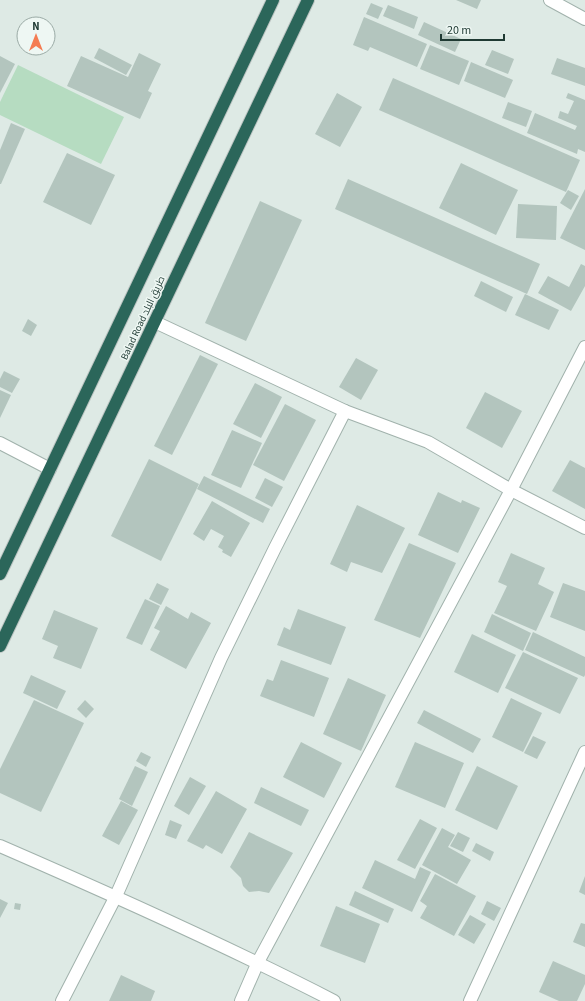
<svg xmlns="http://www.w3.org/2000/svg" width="585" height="1001" viewBox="0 0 585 1001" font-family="'Source Sans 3',Cairo,sans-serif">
  <rect width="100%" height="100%" fill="#deeae5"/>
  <polygon fill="#b6dcc1" points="18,65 124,117 101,164 0,115 0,102"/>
  <g fill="#b3c5be">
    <polygon points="456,0 481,0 477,9"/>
    <polygon points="371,3 383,8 378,19 366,14"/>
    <polygon points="388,5 418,17 414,29 383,16"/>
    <polygon points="364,17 427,44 417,67 370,47 368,51 353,45"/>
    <polygon points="424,22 461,39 455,52 418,35"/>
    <polygon points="430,45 469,61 459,85 420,69"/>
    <polygon points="99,48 132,65 126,75 94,58"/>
    <polygon points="492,50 514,59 508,74 485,65"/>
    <polygon points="139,53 161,64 148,91 152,93 140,119 67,86 81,56 128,77"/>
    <polygon points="0,56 15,64 0,93"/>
    <polygon points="557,58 585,68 585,86 551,74"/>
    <polygon points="471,62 513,80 505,98 464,81"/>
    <polygon points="393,78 580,160 566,192 379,110"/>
    <polygon points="337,93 362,107 340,147 315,134"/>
    <polygon points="568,93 585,100 585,152 578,149 577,154 527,133 535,113 575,130 577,126 558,118 560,111 568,114 574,101 566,98"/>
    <polygon points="508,102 532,111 526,127 502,118"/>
    <polygon points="11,123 25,129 1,184 0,184 0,150"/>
    <polygon points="67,153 115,175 91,225 43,202"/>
    <polygon points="461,163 518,190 496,235 439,208"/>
    <polygon points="348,179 540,264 527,294 335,209"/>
    <polygon points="585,189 585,250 560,238"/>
    <polygon points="568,190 579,196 571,210 560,203"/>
    <polygon points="260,201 302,220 246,341 205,323"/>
    <polygon points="518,204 557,206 556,240 516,238"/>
    <polygon points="581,264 585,266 585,286 571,311 538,293 548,276 569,287"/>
    <polygon points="481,281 513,297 506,312 474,296"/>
    <polygon points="525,294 559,310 549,330 515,315"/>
    <polygon points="28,319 37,325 31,336 22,331"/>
    <polygon points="200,355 218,364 172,455 154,446"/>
    <polygon points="356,358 378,370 361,400 339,387"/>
    <polygon points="4,371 20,379 12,393 0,387 0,379"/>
    <polygon points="255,383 282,397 261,438 233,424"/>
    <polygon points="0,390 11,395 0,418"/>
    <polygon points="485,392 522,411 502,448 466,428"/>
    <polygon points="285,404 316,420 284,481 253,465"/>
    <polygon points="232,430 262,443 241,488 211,475"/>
    <polygon points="149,459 199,484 161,561 111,536"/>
    <polygon points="570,460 585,468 585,509 552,491"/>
    <polygon points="204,476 270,509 263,523 197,489"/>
    <polygon points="265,478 283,487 272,507 255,498"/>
    <polygon points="438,492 461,503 462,500 480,508 458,553 418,535"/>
    <polygon points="212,501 250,523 231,557 222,552 223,550 218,547 224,536 211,529 204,541 193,534"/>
    <polygon points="357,505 405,528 382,573 351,562 347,572 330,564"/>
    <polygon points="409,543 456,563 420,638 374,620"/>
    <polygon points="511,553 545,568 538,584 554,592 536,631 494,613 507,586 498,582"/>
    <polygon points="157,583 169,589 161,605 149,599"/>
    <polygon points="563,583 585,591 585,631 550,617"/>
    <polygon points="145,599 160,606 142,645 126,638"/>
    <polygon points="166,606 188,619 191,612 211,623 186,669 150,650 160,631 154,628"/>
    <polygon points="298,609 346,627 331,665 277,645 284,627 290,630"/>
    <polygon points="54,610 98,628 81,669 53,658 58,646 42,639"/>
    <polygon points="492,614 531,633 523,651 484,632"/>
    <polygon points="533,632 585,657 585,675 584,677 525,650"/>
    <polygon points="472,634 516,655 498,693 454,672"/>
    <polygon points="523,652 578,678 560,714 505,688"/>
    <polygon points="281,660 329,678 314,717 260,696 267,679 273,681"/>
    <polygon points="31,675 66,691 57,709 23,693"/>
    <polygon points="348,678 386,695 361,751 323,734"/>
    <polygon points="511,698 542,713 523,752 492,737"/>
    <polygon points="34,700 84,723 41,812 0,793 0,769"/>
    <polygon points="85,700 94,709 86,718 77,709"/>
    <polygon points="424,710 481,739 473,753 417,723"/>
    <polygon points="533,736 546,742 537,759 524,753"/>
    <polygon points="301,742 342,763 324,798 283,777"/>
    <polygon points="415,742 464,763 445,808 395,787"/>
    <polygon points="141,752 151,757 146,767 136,761"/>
    <polygon points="135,766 148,772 132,806 119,799"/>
    <polygon points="477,766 518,786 497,830 455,810"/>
    <polygon points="190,777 206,786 189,815 174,806"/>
    <polygon points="261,787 309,810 301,826 254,803"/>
    <polygon points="216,791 247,809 222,854 206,845 203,849 187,841"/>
    <polygon points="121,801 138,810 119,845 102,836"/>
    <polygon points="420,819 437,828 415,869 397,860"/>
    <polygon points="170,820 182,825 176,839 165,835"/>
    <polygon points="442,828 455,835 448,847 471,860 457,884 422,865"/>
    <polygon points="249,832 293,853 269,893 259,891 249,892 243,886 241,878 230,867"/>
    <polygon points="458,832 470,838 463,852 450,846"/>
    <polygon points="476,843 494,852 490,861 472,851"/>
    <polygon points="375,860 415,879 420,867 431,872 412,912 362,888"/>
    <polygon points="435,874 476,896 454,936 420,918 427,906 420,901"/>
    <polygon points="585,876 585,895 579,892"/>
    <polygon points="355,891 394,909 388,923 349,905"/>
    <polygon points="0,899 8,903 0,918"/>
    <polygon points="487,901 501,908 494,921 481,914"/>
    <polygon points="15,903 21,904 20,910 14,909"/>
    <polygon points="336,906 380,924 365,963 320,946"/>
    <polygon points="470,915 486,924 474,944 458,935"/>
    <polygon points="581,923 585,924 585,947 573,942"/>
    <polygon points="553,961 585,975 585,984 577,1001 559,1001 539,992"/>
    <polygon points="121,975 155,991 151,1001 109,1001"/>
  </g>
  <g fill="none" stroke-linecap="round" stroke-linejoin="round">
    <defs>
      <g id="street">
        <polyline points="550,0 585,19"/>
        <polyline points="155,322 345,411 428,442 511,490 585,528"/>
        <polyline points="0,443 50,469"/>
        <path d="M0,846C113,895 225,945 334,1001"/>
        <polyline points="62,1001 116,896 221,658 275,548 345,411"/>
        <polyline points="241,1001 258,962 511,490 585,347"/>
        <polyline points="470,1001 585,752"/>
      </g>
      <g id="highway">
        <polyline points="0,574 273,0"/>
        <polyline points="0,646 308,0"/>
      </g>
    </defs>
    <use href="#street" stroke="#a1b2ac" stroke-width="14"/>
    <use href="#highway" stroke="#bcc4c2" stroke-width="14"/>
    <use href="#street" stroke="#fff" stroke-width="12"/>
    <use href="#highway" stroke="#2b665a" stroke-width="12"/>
  </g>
  <g text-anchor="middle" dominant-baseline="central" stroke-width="3" stroke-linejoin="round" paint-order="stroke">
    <g font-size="10" fill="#1f3a33" stroke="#eef7f3">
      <text transform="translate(143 318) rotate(-65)">Balad Road طريق البلد</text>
    </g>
  </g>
  <g transform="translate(36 36)"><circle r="19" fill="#eef7f3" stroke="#9baba6"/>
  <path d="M0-3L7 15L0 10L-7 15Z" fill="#f47c52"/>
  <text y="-6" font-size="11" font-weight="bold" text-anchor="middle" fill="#1f3a33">N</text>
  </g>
  <path d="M441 34v6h63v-6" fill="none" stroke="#1f3a33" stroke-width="2"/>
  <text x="447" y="34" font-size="12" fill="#1f3a33" stroke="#eef7f3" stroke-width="3" paint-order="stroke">20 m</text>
</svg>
